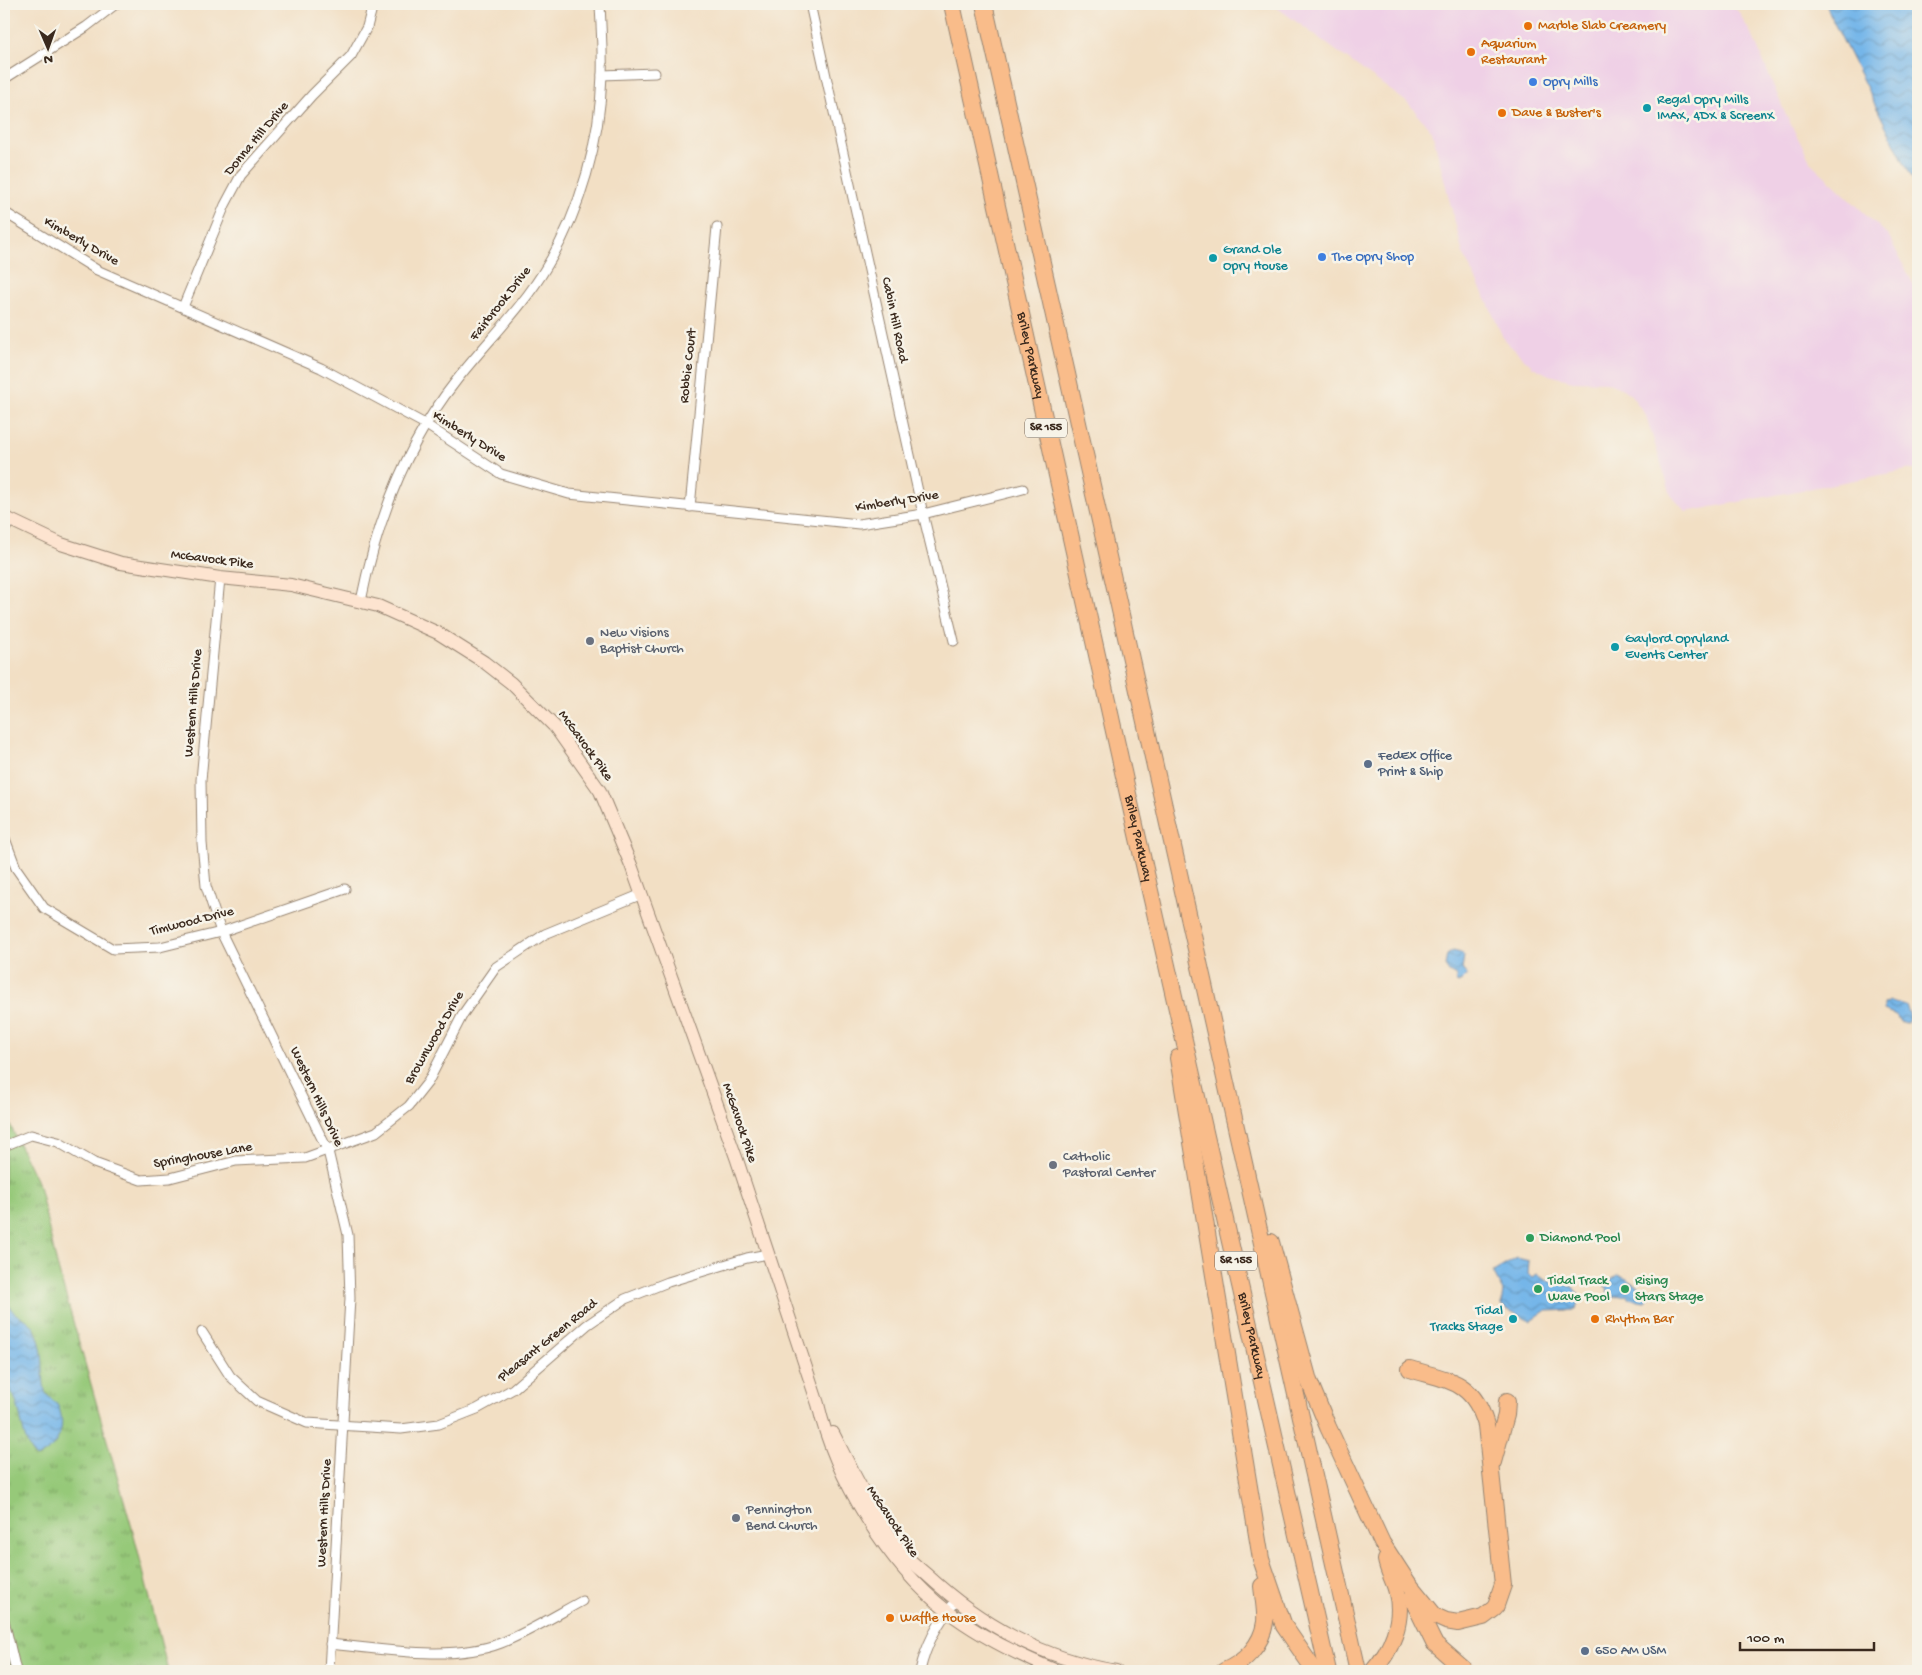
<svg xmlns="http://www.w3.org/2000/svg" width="1922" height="1675" viewBox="0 0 1922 1675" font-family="'Gochi Hand',sans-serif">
  <defs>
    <pattern id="grass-tufts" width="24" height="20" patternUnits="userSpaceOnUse" patternTransform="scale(1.25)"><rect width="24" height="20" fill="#96c979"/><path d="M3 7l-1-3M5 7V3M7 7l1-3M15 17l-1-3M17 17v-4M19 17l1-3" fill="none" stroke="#7ca363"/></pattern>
    <pattern id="water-waves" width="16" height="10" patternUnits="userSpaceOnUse" patternTransform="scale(1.25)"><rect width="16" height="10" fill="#75b6e9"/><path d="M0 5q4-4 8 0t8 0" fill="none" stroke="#6194bc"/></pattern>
  </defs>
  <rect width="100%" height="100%" fill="#f7f3e8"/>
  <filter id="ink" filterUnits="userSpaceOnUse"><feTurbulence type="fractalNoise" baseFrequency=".02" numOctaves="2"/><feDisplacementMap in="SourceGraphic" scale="10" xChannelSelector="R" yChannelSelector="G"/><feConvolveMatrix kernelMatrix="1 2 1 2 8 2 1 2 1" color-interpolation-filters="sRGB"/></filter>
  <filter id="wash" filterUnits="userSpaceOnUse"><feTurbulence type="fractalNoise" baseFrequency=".0096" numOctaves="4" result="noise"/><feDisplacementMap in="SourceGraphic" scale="20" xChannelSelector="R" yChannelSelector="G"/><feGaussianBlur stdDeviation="1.12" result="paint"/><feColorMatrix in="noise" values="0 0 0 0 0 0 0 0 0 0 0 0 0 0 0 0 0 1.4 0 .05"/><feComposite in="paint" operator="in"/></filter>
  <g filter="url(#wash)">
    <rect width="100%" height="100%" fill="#f2dfc4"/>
    <polygon fill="#efd0e6" points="1272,4 1730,4 1738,11 1754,39 1785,113 1811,163 1888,235 1918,293 1918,468 1686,512 1671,495 1646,416 1632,396 1623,389 1606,382 1573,381 1549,375 1533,367 1504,340 1488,303 1463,254 1432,131 1408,103"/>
    <polygon fill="url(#grass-tufts)" stroke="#687a4c" points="4,1112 39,1186 57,1265 134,1535 168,1671 4,1671"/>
    <g fill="url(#water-waves)" stroke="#587084">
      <polygon points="1826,4 1918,4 1918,190 1832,19"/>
      <polygon points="1453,951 1461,953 1464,956 1462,969 1467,975 1459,983 1456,982 1456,976 1449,972 1445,966 1447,955"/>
      <polygon points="1890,1001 1906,1005 1910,1017 1907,1023 1900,1022 1896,1015 1884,1010 1884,1004"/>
      <polygon points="1517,1258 1529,1261 1528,1274 1532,1278 1537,1274 1548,1280 1573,1287 1579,1297 1576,1310 1545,1311 1530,1321 1501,1306 1503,1291 1493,1272"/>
      <polygon points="1619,1274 1651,1294 1645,1301 1628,1298 1627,1295 1610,1298 1608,1296 1607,1287 1604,1286"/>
      <path d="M4,1287C8,1297 7,1308 16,1314C23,1319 29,1319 34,1328C46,1350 41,1369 45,1391C47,1398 55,1400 58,1406C68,1428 57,1449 36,1458C17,1438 25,1400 4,1383Z"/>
    </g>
  </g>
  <g filter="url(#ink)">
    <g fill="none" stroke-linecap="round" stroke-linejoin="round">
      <defs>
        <g id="minor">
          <polyline points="810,4 923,514 954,641"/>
          <polyline points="602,75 655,73"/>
          <polyline points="4,79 86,27 116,4"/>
          <polyline points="4,212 97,270 321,368 425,424 501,474 569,494 859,524 923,514 1023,489"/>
          <polyline points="183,307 225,205 241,175 312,95 351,56 367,27 373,4"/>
          <polyline points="690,507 717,227"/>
          <polyline points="4,531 10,521"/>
          <polyline points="220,578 201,780 202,843 206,886 221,932 328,1151 348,1235 350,1298 329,1671"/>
          <path d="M361,601C377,521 405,445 456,381C486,342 522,309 547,266C581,210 600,141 602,75C603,52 601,28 600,4"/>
          <polyline points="4,836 16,868 44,908 113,949 160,947 221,932 345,889"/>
          <polyline points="4,1146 31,1135 58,1142 94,1163 141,1180 170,1178 236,1161 305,1158 376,1132 409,1106 428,1082 463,1014 496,967 545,934 642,894"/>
          <polyline points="202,1332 230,1376 257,1401 307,1423 401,1429 439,1424 477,1409 513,1389 587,1325 625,1299 668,1282 747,1258 768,1254"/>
          <polyline points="4,1620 16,1671"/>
          <path d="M330,1644C382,1649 452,1662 501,1643C529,1632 556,1615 582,1601"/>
          <path d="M920,1671C926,1644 938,1622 956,1601"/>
        </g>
        <g id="secondary">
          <path d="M4,517L61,544L121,563L220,578L291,585L378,606L438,633L484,662L511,683L555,727L600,791L631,865L737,1160L818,1404C835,1478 887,1564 947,1611C981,1637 1018,1655 1057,1671"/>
          <path d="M833,1433C853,1472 872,1512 899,1548C906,1558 917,1566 926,1574C982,1626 1042,1658 1116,1671"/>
        </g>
        <g id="motorway">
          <path id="s1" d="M952,4L1132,812L1328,1671"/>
          <polyline points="984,4 1358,1671"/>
          <polyline points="1178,1058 1261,1559 1284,1626 1315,1671"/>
          <path d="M1271,1242L1309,1381L1328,1427L1382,1543L1408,1583L1435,1616L1446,1621L1458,1623L1483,1617L1495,1608L1503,1585L1486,1425C1473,1380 1449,1381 1410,1369"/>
          <polyline points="1493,1462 1506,1415 1507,1401"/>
          <polyline points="1412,1598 1434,1643 1466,1671"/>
          <path d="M1224,1671C1244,1663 1262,1645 1265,1622C1266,1611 1263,1597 1262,1586"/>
          <path d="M1373,1671C1391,1651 1404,1621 1397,1593C1395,1582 1388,1572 1386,1560"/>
        </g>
      </defs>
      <use href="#minor" stroke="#968471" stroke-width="11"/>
      <use href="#secondary" stroke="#968471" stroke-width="14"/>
      <use href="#motorway" stroke="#968471" stroke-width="18"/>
      <use href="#minor" stroke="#fff" stroke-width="9"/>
      <use href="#secondary" stroke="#fde4d0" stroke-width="12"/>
      <use href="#motorway" stroke="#f9bc8a" stroke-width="16"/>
    </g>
  </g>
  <g fill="#e8710a" stroke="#f7f3e8" stroke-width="2">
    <circle cx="1528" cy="26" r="5"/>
    <circle cx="1471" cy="52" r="5"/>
    <circle cx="1502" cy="113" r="5"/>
    <circle cx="1595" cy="1319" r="5"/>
    <circle cx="890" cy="1618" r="5"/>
  </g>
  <g fill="#3f7fe0" stroke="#f7f3e8" stroke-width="2">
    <circle cx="1533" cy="82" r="5"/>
    <circle cx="1322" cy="257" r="5"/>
  </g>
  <g fill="#0f9aa8" stroke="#f7f3e8" stroke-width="2">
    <circle cx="1647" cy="108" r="5"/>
    <circle cx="1213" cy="258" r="5"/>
    <circle cx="1615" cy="647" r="5"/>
    <circle cx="1513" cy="1319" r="5"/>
  </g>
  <g fill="#6b7280" stroke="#f7f3e8" stroke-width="2">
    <circle cx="590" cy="641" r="5"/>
    <circle cx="1053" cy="1165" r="5"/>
    <circle cx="736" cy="1518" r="5"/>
  </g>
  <g fill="#5c6f8a" stroke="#f7f3e8" stroke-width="2">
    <circle cx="1368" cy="764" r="5"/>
    <circle cx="1585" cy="1651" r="5"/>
  </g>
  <g fill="#2e9e5b" stroke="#f7f3e8" stroke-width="2">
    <circle cx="1530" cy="1238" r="5"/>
    <circle cx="1538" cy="1289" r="5"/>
    <circle cx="1625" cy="1289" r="5"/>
  </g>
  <g text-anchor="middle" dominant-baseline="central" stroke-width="5" stroke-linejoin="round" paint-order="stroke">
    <g fill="#f7f3e8" stroke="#73665b" stroke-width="1">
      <rect x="1025" y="418.5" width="42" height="19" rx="4"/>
      <rect x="1215" y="1251.5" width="42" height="19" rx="4"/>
    </g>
    <g font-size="12" font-weight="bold" fill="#3b2a1e">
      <text x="1046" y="428">SR 155</text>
      <text x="1236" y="1261">SR 155</text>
    </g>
    <g font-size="14" fill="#c56008" stroke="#f7f3e8" text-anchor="start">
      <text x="1538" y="26">Marble Slab Creamery</text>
      <text x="1481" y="44">Aquarium<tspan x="1481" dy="16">Restaurant</tspan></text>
      <text x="1512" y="113">Dave &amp; Buster's</text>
      <text x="1605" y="1319">Rhythm Bar</text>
      <text x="900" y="1618">Waffle House</text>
    </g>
    <g font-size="14" fill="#366cbe" stroke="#f7f3e8" text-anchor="start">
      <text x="1543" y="82">Opry Mills</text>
      <text x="1332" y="257">The Opry Shop</text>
    </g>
    <g font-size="14" fill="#0d838f" stroke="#f7f3e8" text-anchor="start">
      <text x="1657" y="100">Regal Opry Mills<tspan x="1657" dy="16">IMAX, 4DX &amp; ScreenX</tspan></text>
      <text x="1223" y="250">Grand Ole<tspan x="1223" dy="16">Opry House</tspan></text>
      <text x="1625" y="639">Gaylord Opryland<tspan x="1625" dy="16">Events Center</tspan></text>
      <text x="1503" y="1311" text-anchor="end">Tidal<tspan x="1503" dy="16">Tracks Stage</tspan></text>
    </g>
    <g font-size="14" fill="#3b2a1e" stroke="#f7f3e8">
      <text transform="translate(257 139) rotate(-50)">Donna Hill Drive</text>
      <text transform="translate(81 242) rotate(30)">Kimberly Drive</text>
      <text transform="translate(501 304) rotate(-52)">Fairbrook Drive</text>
      <text transform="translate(894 320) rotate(78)">Cabin Hill Road</text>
      <text stroke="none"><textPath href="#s1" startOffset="360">Briley Parkway</textPath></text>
      <text transform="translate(689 366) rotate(-84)">Robbie Court</text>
      <text transform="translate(469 437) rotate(32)">Kimberly Drive</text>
      <text transform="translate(897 502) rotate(-9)">Kimberly Drive</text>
      <text transform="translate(212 560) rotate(7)">McGavock Pike</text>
      <text transform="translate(194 703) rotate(-85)">Western Hills Drive</text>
      <text transform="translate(585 746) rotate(54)">McGavock Pike</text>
      <text stroke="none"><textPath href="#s1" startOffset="855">Briley Parkway</textPath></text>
      <text transform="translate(192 922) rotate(-14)">Timwood Drive</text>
      <text transform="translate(435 1038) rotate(-60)">Brownwood Drive</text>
      <text transform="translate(316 1097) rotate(65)">Western Hills Drive</text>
      <text transform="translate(739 1123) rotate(71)">McGavock Pike</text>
      <text transform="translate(203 1156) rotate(-10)">Springhouse Lane</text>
      <text stroke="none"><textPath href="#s1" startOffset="1365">Briley Parkway</textPath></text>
      <text transform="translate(548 1341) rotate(-39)">Pleasant Green Road</text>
      <text transform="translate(325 1513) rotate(-87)">Western Hills Drive</text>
      <text transform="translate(892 1522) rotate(56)">McGavock Pike</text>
    </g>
    <g font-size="14" fill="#5b616d" stroke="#f7f3e8" text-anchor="start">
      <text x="600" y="633">New Visions<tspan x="600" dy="16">Baptist Church</tspan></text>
      <text x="1063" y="1157">Catholic<tspan x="1063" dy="16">Pastoral Center</tspan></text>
      <text x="746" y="1510">Pennington<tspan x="746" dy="16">Bend Church</tspan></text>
    </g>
    <g font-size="14" fill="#4e5e75" stroke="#f7f3e8" text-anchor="start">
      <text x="1378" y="756">FedEx Office<tspan x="1378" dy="16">Print &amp; Ship</tspan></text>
      <text x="1595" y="1651">650 AM USM</text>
    </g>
    <g font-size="14" fill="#27864d" stroke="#f7f3e8" text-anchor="start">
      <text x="1540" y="1238">Diamond Pool</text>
      <text x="1548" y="1281">Tidal Track<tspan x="1548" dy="16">Wave Pool</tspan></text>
      <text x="1635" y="1281">Rising<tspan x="1635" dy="16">Stars Stage</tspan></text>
    </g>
  </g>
  <rect width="1922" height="1675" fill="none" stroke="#f7f3e8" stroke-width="20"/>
  <g transform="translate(48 48) rotate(178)" stroke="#f7f3e8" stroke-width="4" paint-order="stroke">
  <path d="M0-4L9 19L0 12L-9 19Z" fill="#3b2a1e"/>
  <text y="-8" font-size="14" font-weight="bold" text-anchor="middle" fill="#3b2a1e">N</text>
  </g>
  <path d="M1740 1642v8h134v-8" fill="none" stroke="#3b2a1e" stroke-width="2.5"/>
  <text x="1747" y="1642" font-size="15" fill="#3b2a1e" stroke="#f7f3e8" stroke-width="4" paint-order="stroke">100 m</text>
</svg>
